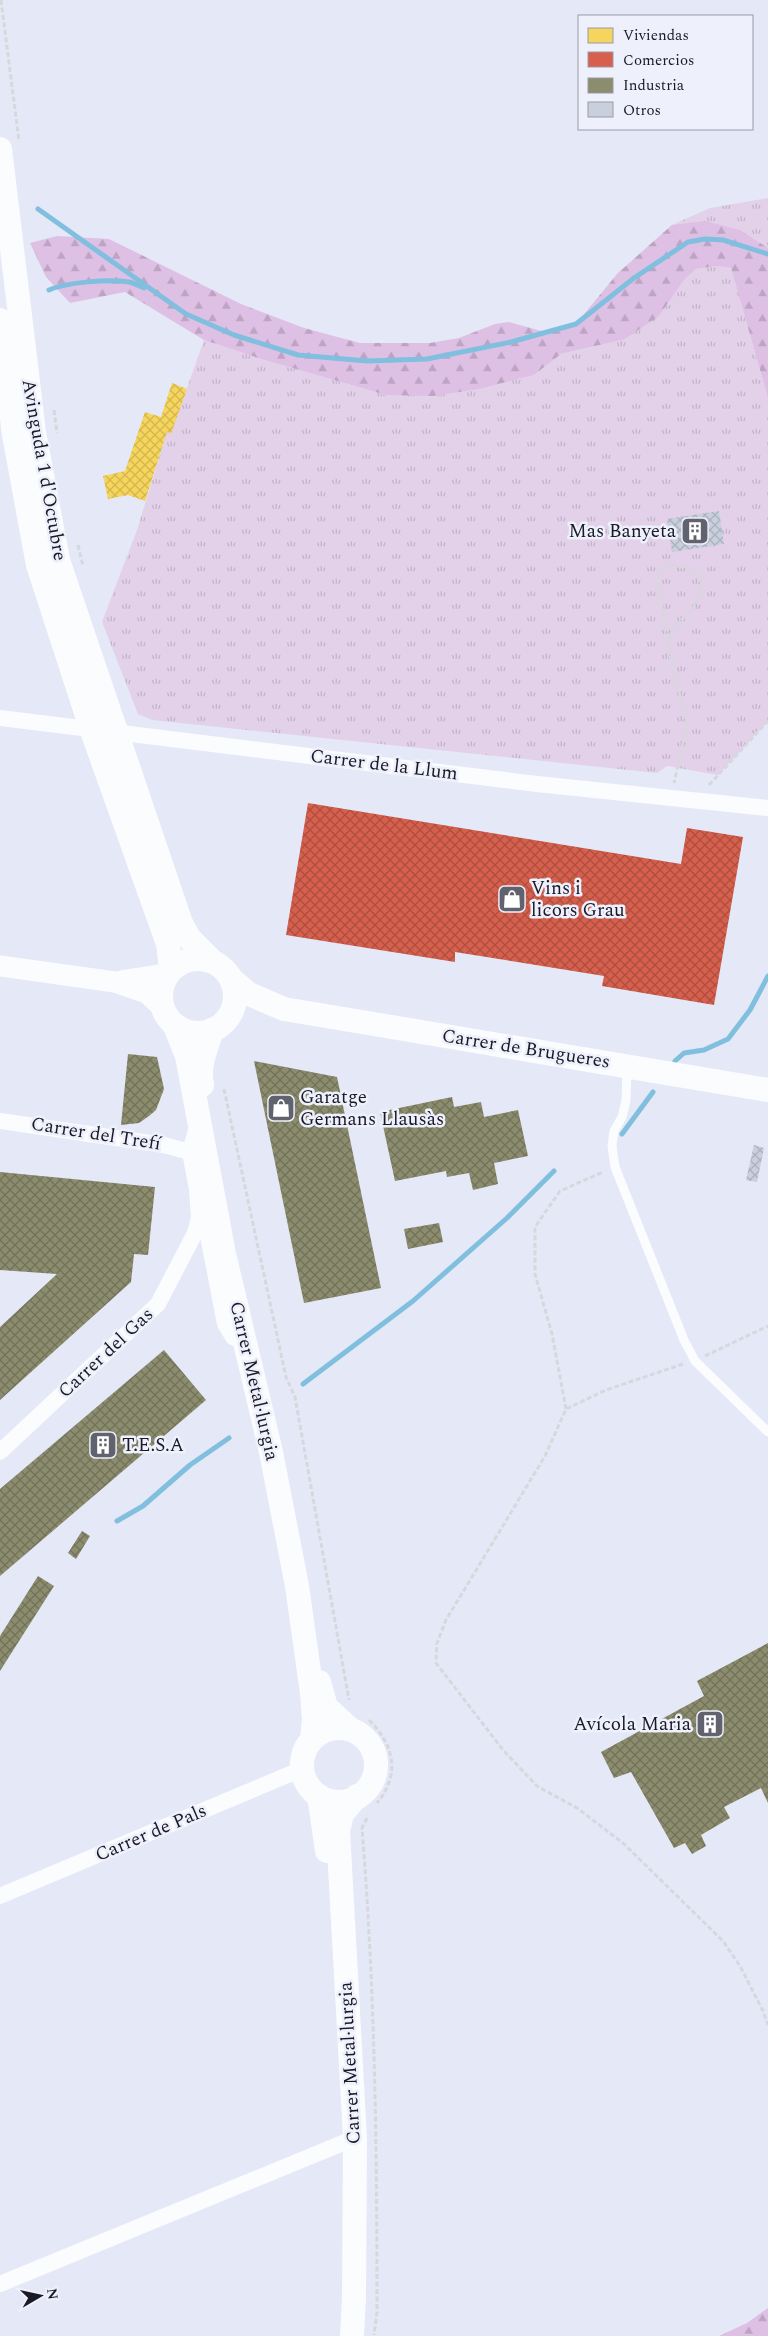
<svg xmlns="http://www.w3.org/2000/svg" width="768" height="2336" viewBox="0 0 768 2336" font-family="Spectral,serif">
  <defs>
    <pattern id="grass-tufts" width="24" height="20" patternUnits="userSpaceOnUse" patternTransform="scale(1.25)"><rect width="24" height="20" fill="#e3d1ea"/><path d="M3 7l-1-3M5 7V3M7 7l1-3M15 17l-1-3M17 17v-4M19 17l1-3" fill="none" stroke="#c2b3c9"/></pattern>
    <pattern id="forest-firs" width="22" height="20" patternUnits="userSpaceOnUse" patternTransform="scale(1.25)"><rect width="22" height="20" fill="#dec0e5"/><path d="M5 1l3.5 6h-7zM16 11l3.5 6h-7z" fill="#bea4c4"/></pattern>
    <pattern id="homes-cross-hatch" width="8" height="8" patternUnits="userSpaceOnUse" patternTransform="scale(1.25)"><rect width="8" height="8" fill="#f6d55c"/><path d="M0 0l8 8M0 8l8-8" fill="none" stroke="#d2b650"/></pattern>
    <pattern id="shops-cross-hatch" width="8" height="8" patternUnits="userSpaceOnUse" patternTransform="scale(1.25)"><rect width="8" height="8" fill="#d6604d"/><path d="M0 0l8 8M0 8l8-8" fill="none" stroke="#ad4e40"/></pattern>
    <pattern id="industry-cross-hatch" width="8" height="8" patternUnits="userSpaceOnUse" patternTransform="scale(1.25)"><rect width="8" height="8" fill="#8c8c6e"/><path d="M0 0l8 8M0 8l8-8" fill="none" stroke="#72725a"/></pattern>
    <pattern id="building-cross-hatch" width="8" height="8" patternUnits="userSpaceOnUse" patternTransform="scale(1.25)"><rect width="8" height="8" fill="#c9cfdd"/><path d="M0 0l8 8M0 8l8-8" fill="none" stroke="#acb1be"/></pattern>
  </defs>
  <rect width="100%" height="100%" fill="#e5e8f7"/>
  <g fill="url(#grass-tufts)">
    <polygon points="768,198 768,254 617,274 672,225 710,208"/>
    <polygon points="716,266 731,268 768,398 768,721 718,775 667,766 657,773 152,720 138,714 102,622 137,530 167,432 171,433 204,340 261,359 386,395 534,375 561,354 596,346 659,316 684,280 696,269"/>
  </g>
  <g fill="url(#forest-firs)">
    <polygon points="705,221 740,230 768,248 768,398 731,268 716,266 696,269 684,280 659,316 625,339 561,354 534,375 479,389 433,396 386,395 261,359 204,340 125,292 70,303 46,277 30,243 57,236 109,239 241,304 304,328 360,343 430,343 459,338 495,324 509,322 545,332 576,324 617,274 672,225"/>
    <polygon points="768,2308 768,2336 719,2336 747,2323"/>
  </g>
  <polygon fill="url(#homes-cross-hatch)" points="172,383 187,389 171,434 167,432 145,501 128,495 108,499 103,476 125,471 145,412 161,417"/>
  <polygon fill="url(#shops-cross-hatch)" points="308,803 681,864 687,828 743,837 714,1005 602,986 604,976 455,952 455,962 286,935"/>
  <g fill="url(#industry-cross-hatch)">
    <polygon points="128,1054 157,1057 164,1089 156,1110 149,1116 139,1123 121,1125"/>
    <polygon points="254,1061 337,1077 381,1288 304,1303"/>
    <polygon points="452,1097 454,1107 481,1102 484,1117 518,1110 528,1156 494,1163 498,1184 473,1190 469,1173 447,1177 446,1171 395,1181 380,1112"/>
    <polygon points="0,1172 155,1187 148,1255 134,1254 131,1282 0,1400 0,1327 57,1274 0,1270"/>
    <polygon points="439,1223 443,1242 408,1249 404,1229"/>
    <polygon points="164,1350 206,1400 0,1576 0,1489"/>
    <polygon points="82,1531 90,1536 76,1559 68,1553"/>
    <polygon points="38,1576 54,1586 0,1671 0,1636"/>
    <polygon points="768,1643 768,1803 761,1788 724,1807 730,1818 701,1835 706,1846 692,1854 685,1843 674,1848 631,1772 614,1778 601,1752 704,1696 697,1681"/>
  </g>
  <g fill="none" stroke-linecap="round" stroke-linejoin="round">
    <g stroke="#80bfde" stroke-width="5">
      <polyline points="38,209 186,314 234,335 298,355 367,361 427,359 511,342 576,324 634,278 688,242 705,239 723,240 768,254"/>
      <path d="M49,290C67,282 109,279 129,282C134,283 139,286 144,288"/>
      <polyline points="675,1061 684,1053 704,1050 728,1039 750,1010 768,976"/>
      <polyline points="622,1134 653,1092"/>
      <polyline points="303,1384 413,1301 507,1218 554,1171"/>
      <polyline points="117,1521 143,1506 190,1465 229,1438"/>
    </g>
  </g>
  <g fill="url(#building-cross-hatch)">
    <polygon points="719,511 724,544 672,552 667,519"/>
    <polygon points="754,1145 764,1148 757,1182 746,1180"/>
  </g>
  <g fill="none" stroke-linecap="round" stroke-linejoin="round">
    <g stroke="#d7d8dd" stroke-width="3" stroke-dasharray="5 2.5" stroke-linecap="butt">
      <polyline points="1,0 19,141"/>
      <polyline points="54,410 57,433"/>
      <polyline points="78,545 83,566"/>
      <path d="M668,646L658,582L661,569C673,561 687,568 698,575L701,594L694,607L672,630L668,646L687,725L674,783"/>
      <polyline points="709,785 768,721"/>
      <polyline points="224,1089 286,1377 295,1397 349,1700"/>
      <polyline points="705,1356 768,1326"/>
      <polyline points="683,1364 606,1390 566,1409 545,1456 446,1620 437,1643 436,1663 503,1750 537,1786 577,1808 623,1843 723,1941 740,1966 763,2011 768,2025"/>
      <polyline points="566,1409 552,1334 535,1274 535,1227 560,1191 603,1172"/>
      <path d="M369,1720C394,1745 401,1774 377,1803"/>
      <path d="M367,1818L362,1828C375,1989 377,2150 377,2312L374,2335"/>
    </g>
    <polyline stroke="#fbfcfe" stroke-width="9" points="627,1068 626,1101 622,1117 614,1131 612,1146 615,1167 684,1340 695,1361 768,1432"/>
    <g stroke="#fbfcfe" stroke-width="16">
      <polyline points="0,718 537,784 768,808"/>
      <polyline points="0,1121 164,1145 190,1152"/>
      <polyline points="199,1218 207,1231 225,1324 233,1337 245,1342"/>
      <polyline points="0,1452 158,1304 195,1233 199,1218 197,1189 190,1152 198,1123"/>
      <polyline points="0,1896 302,1769"/>
      <polyline points="0,2284 355,2138"/>
    </g>
    <g stroke="#fbfcfe" stroke-width="21">
      <polyline points="0,966 115,982 147,993 161,1006"/>
      <polyline points="121,981 167,974"/>
    </g>
    <g stroke="#fbfcfe" stroke-width="24">
      <polyline points="0,149 34,432 58,560 181,923 189,938 212,961"/>
      <polyline points="0,320 14,435 38,565 92,731 168,944 171,969"/>
      <circle cx="198" cy="996" r="37"/>
      <polyline points="231,979 249,994 284,1009 768,1090"/>
      <polyline points="175,1026 187,1056 224,1254 271,1452 297,1586 312,1693 314,1719 312,1739"/>
      <path d="M202,1085C198,1066 206,1049 212,1030"/>
      <polyline points="319,1682 326,1707 350,1729"/>
      <circle cx="339" cy="1765" r="37"/>
      <polyline points="319,1796 327,1851"/>
      <polyline points="352,2336 354,2297 355,2138 338,1831 342,1814 357,1796"/>
    </g>
  </g>
  <defs>
    <symbol id="building-square" viewBox="-11 -11 22 22"><rect x="-9" y="-9" width="18" height="18" rx="4" fill="#60626e" stroke="#eef0fc"/><path d="M-4-6H4V6H1V3H-1V6H-4ZM-2.5-4.3h1.7v1.8h-1.7ZM.8-4.3h1.7v1.8H.8ZM-2.5-1h1.7V.8h-1.7ZM.8-1h1.7V.8H.8Z" fill="#fff"/></symbol>
    <symbol id="shop-square" viewBox="-11 -11 22 22"><rect x="-9" y="-9" width="18" height="18" rx="4" fill="#60626e" stroke="#eef0fc"/><path d="M-5-2.5h2.3a2.7 3.5 0 0 1 5.4 0H5L5.5 6h-11ZM-1.5-2.5h3a1.5 2.3 0 0 0-3 0Z" fill="#fff"/></symbol>
  </defs>
  <g fill-rule="evenodd">
    <use href="#building-square" x="679" y="515" width="32" height="32"/>
    <use href="#shop-square" x="496" y="883" width="32" height="32"/>
    <use href="#shop-square" x="265" y="1092" width="32" height="32"/>
    <use href="#building-square" x="87" y="1429" width="32" height="32"/>
    <use href="#building-square" x="694" y="1708" width="32" height="32"/>
  </g>
  <g text-anchor="middle" dominant-baseline="central" stroke-width="5" stroke-linejoin="round" paint-order="stroke">
    <g font-size="19" fill="#191a25" stroke="#eef0fc">
      <text transform="translate(44 470) rotate(80)">Avinguda 1 d'Octubre</text>
      <text transform="translate(384 765) rotate(7)">Carrer de la Llum</text>
      <text transform="translate(526 1049) rotate(9)">Carrer de Brugueres</text>
      <text transform="translate(96 1134) rotate(9)">Carrer del Trefí</text>
      <text transform="translate(106 1353) rotate(-43)">Carrer del Gas</text>
      <text transform="translate(254 1381) rotate(77)">Carrer Metal·lurgia</text>
      <text transform="translate(151 1833) rotate(-23)">Carrer de Pals</text>
      <text transform="translate(350 2063) rotate(-93)">Carrer Metal·lurgia</text>
    </g>
    <g font-size="19" fill="#191a25" stroke="#eef0fc" text-anchor="start">
      <text x="676" y="531" text-anchor="end">Mas Banyeta</text>
      <text x="531" y="888">Vins i<tspan x="531" dy="22">licors Grau</tspan></text>
      <text x="300" y="1097">Garatge<tspan x="300" dy="22">Germans Llausàs</tspan></text>
      <text x="122" y="1445">T.E.S.A</text>
      <text x="691" y="1724" text-anchor="end">Avícola Maria</text>
    </g>
  </g>
  <rect x="578" y="15" width="175" height="115" fill="#eef0fc" stroke="#999aa6"/>
  <rect x="588" y="28" width="25" height="15" fill="#f6d55c" stroke="#999aa6"/>
  <text x="623" y="40" font-size="15" fill="#191a25">Viviendas</text>
  <rect x="588" y="52" width="25" height="15" fill="#d6604d" stroke="#999aa6"/>
  <text x="623" y="65" font-size="15" fill="#191a25">Comercios</text>
  <rect x="588" y="78" width="25" height="15" fill="#8c8c6e" stroke="#999aa6"/>
  <text x="623" y="90" font-size="15" fill="#191a25">Industria</text>
  <rect x="588" y="102" width="25" height="15" fill="#c9cfdd" stroke="#999aa6"/>
  <text x="623" y="115" font-size="15" fill="#191a25">Otros</text>
  <g transform="translate(40 2296) rotate(81)" stroke="#eef0fc" stroke-width="4" paint-order="stroke">
  <path d="M0-4L9 19L0 12L-9 19Z" fill="#191a25"/>
  <text y="-8" font-size="14" font-weight="bold" text-anchor="middle" fill="#191a25">N</text>
  </g>
</svg>
